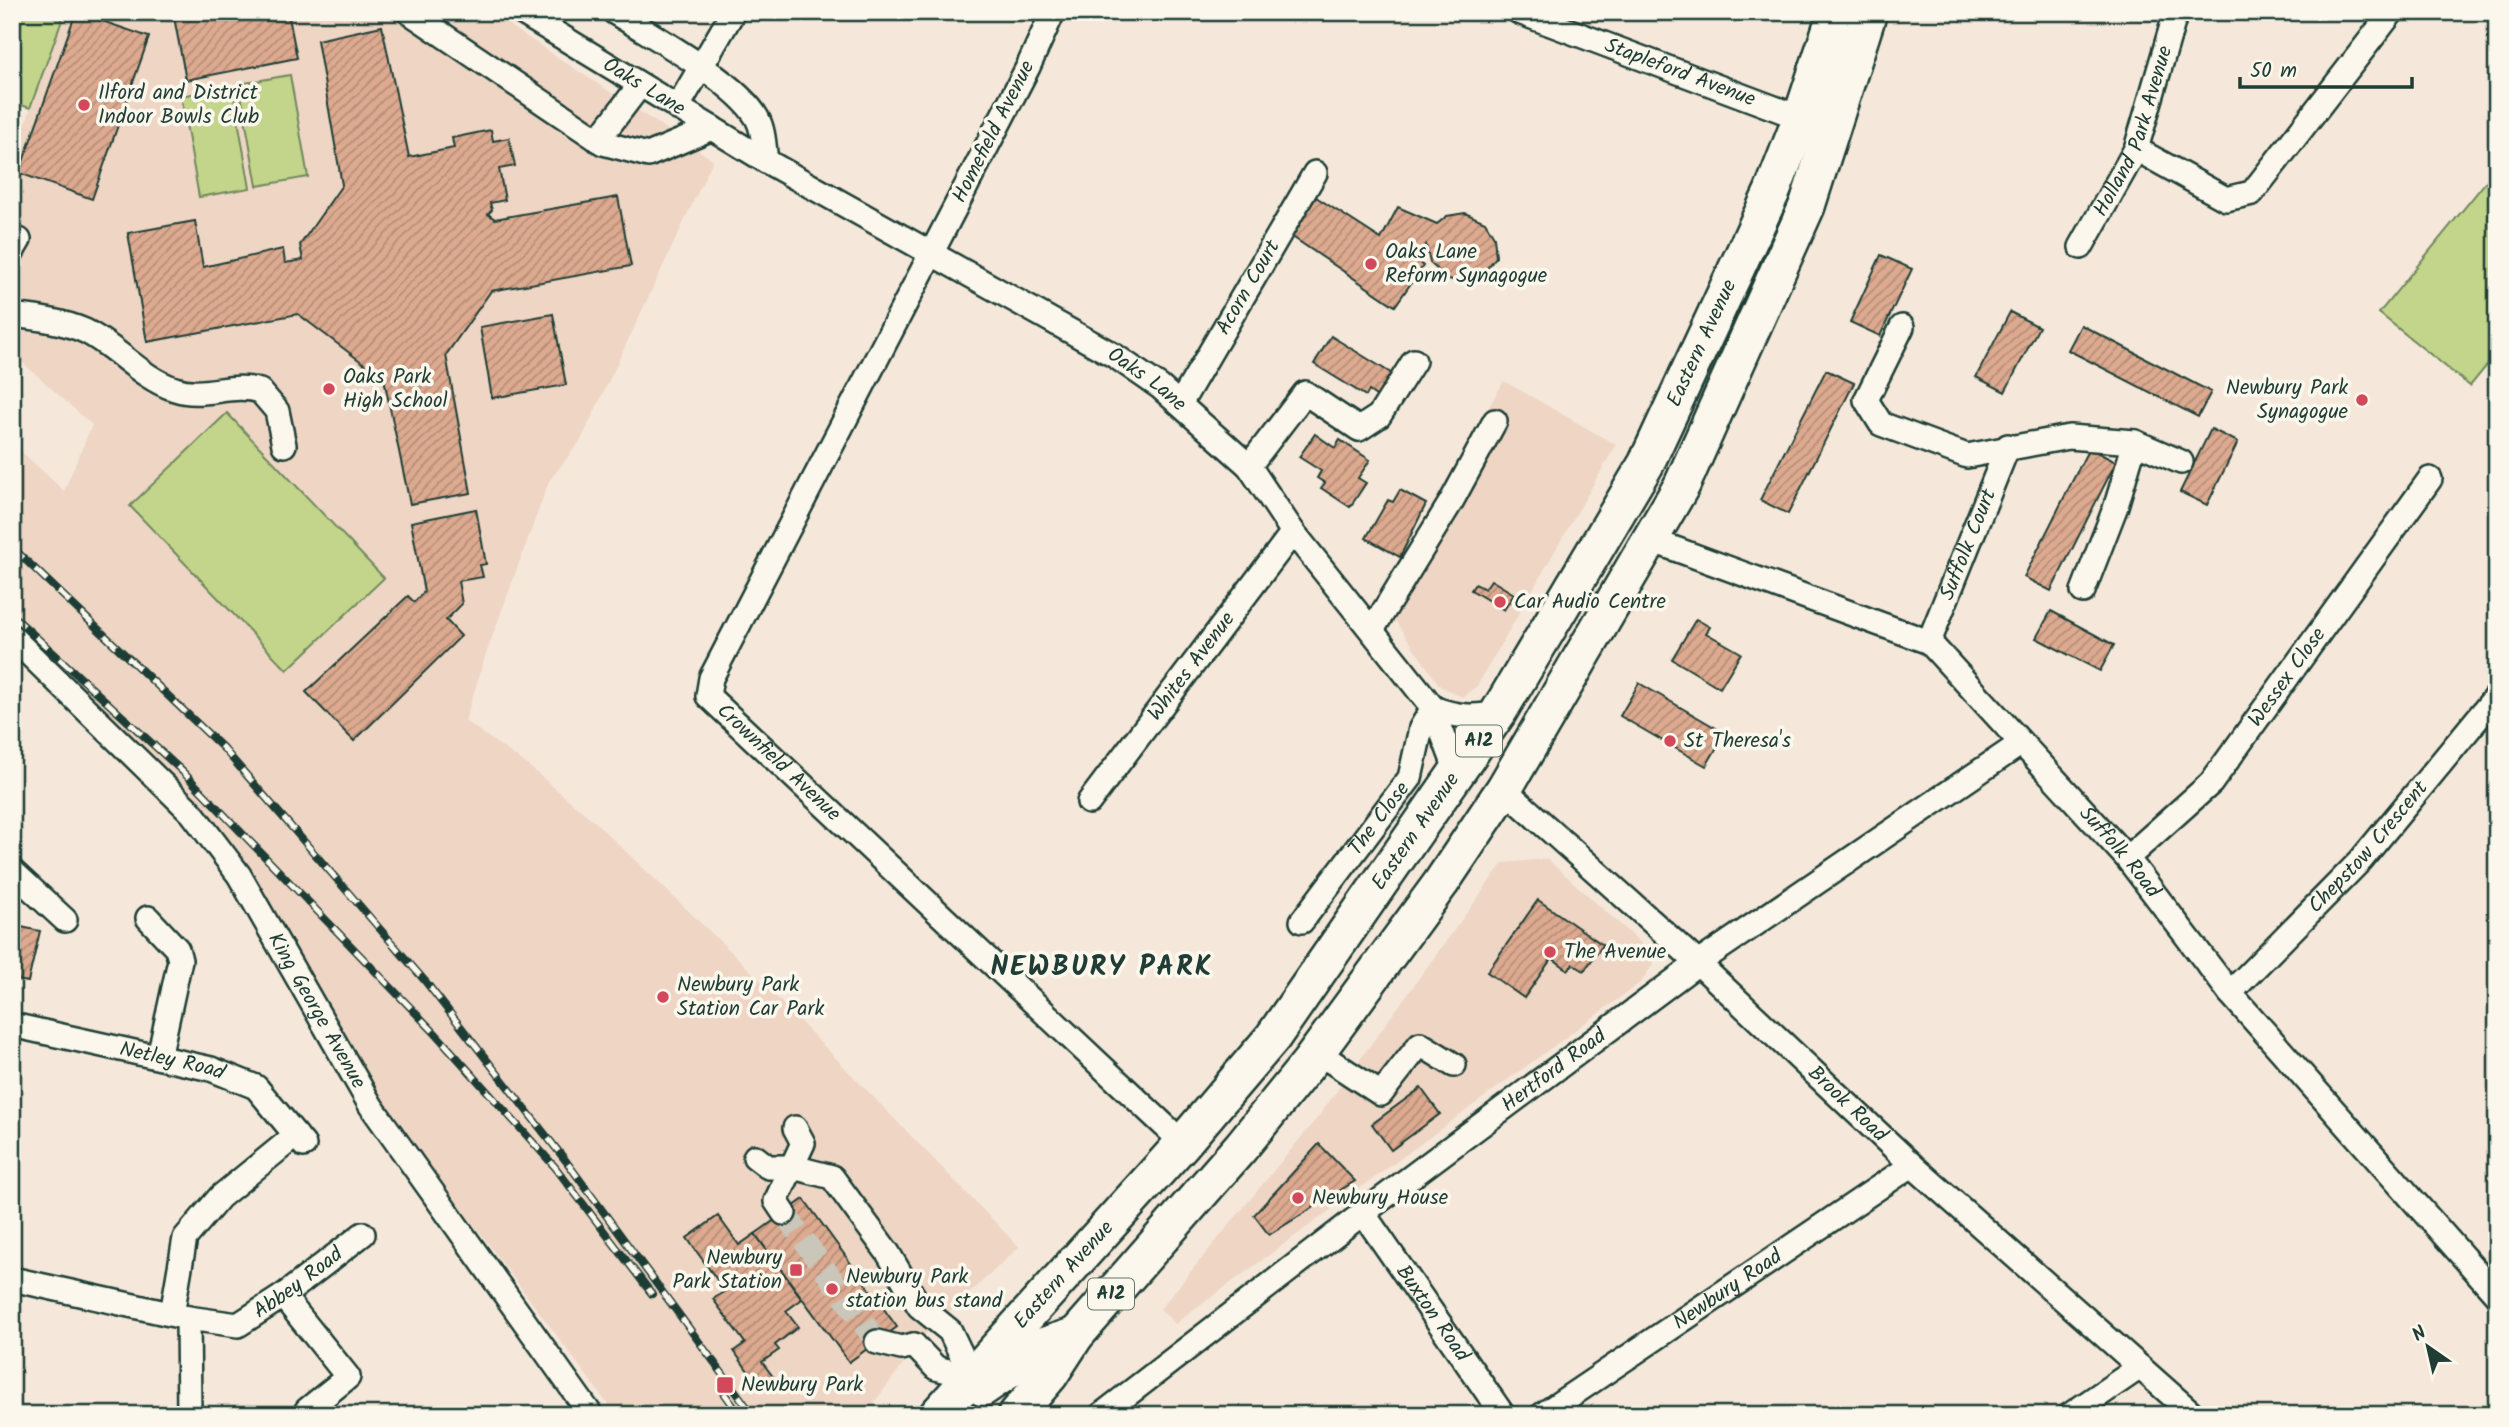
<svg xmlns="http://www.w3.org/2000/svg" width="2509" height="1427" viewBox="0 0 2509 1427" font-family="Kalam,sans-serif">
  <defs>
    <pattern id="building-hatch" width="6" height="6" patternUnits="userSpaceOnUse" patternTransform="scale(1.75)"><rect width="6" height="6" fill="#ddaa90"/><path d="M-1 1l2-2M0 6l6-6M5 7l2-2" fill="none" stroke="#b38c76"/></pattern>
  </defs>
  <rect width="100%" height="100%" fill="#f5e8da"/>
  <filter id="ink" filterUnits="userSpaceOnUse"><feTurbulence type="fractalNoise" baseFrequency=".0143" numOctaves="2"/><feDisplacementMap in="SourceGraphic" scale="14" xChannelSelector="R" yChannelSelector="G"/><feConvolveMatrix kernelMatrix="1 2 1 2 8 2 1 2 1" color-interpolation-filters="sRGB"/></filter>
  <g filter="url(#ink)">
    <g fill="#eed5c4">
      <polygon points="65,12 489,12 713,160 581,440 549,481 486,654 465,721 525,763 595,822 748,968 1019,1247 925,1335 865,1415 616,1415 386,1107 209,819 12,628 12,443 64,491 92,425 12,353 12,162"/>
      <polygon points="1504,381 1616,445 1477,686 1462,697 1440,686 1379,597"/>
      <polygon points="1547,859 1650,951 1654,963 1641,982 1175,1324 1160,1309 1318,1117 1503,863"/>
    </g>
    <g fill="#c3d58a" stroke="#71895f" stroke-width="2">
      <polygon points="12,12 65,12 30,108 12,102"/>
      <polygon points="290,75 308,177 257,186 239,84"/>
      <polygon points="232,86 250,188 199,197 181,96"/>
      <polygon points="2497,168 2497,353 2470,386 2379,313"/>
      <polygon points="227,413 384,578 287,670 130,506"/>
    </g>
    <g fill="url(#building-hatch)" stroke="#1f3d34" stroke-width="2">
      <polygon points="76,12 149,37 92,199 19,173"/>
      <polygon points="173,12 288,12 297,58 186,80"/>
      <polygon points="382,26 409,157 454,148 452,138 491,130 493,141 509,138 515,166 499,169 505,200 490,203 492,210 488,214 495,219 618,197 631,266 491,291 446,355 471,493 410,504 384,379 298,314 147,342 128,233 195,221 203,267 283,249 285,263 303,260 300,245 342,185 317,40"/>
      <polygon points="1316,197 1381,239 1398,207 1437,224 1447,216 1465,213 1485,222 1494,237 1496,257 1482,275 1464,282 1448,279 1430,263 1426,245 1416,260 1423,266 1395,306 1291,236"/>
      <polygon points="1881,255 1912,269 1880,336 1850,322"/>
      <polygon points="2010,312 2039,327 2005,392 1976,377"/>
      <polygon points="553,314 566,385 492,398 480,327"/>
      <polygon points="2081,325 2211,392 2198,417 2068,350"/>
      <polygon points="1331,336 1394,375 1379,398 1369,391 1366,396 1314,364"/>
      <polygon points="1826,370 1854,383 1788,514 1760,500"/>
      <polygon points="2211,429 2238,442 2207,505 2180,492"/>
      <polygon points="1315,434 1335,448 1340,440 1370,460 1358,478 1366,483 1350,507 1321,488 1325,483 1317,478 1321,471 1299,457"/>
      <polygon points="2089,448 2116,462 2051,591 2024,577"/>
      <polygon points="1400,490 1426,504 1400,557 1366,538 1388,500 1393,502"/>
      <polygon points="476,509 486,564 480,565 483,577 458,581 462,604 446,620 461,636 354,741 306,692 408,596 414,602 424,592 411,522"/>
      <polygon points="1491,580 1514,594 1504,610 1471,590 1475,584 1485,589"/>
      <polygon points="2051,611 2114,645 2100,671 2036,638"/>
      <polygon points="1696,619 1710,627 1706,633 1741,653 1720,688 1672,659"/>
      <polygon points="1639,683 1721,731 1717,736 1722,739 1706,766 1620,716"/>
      <polygon points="1538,900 1603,945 1584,971 1573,964 1568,970 1552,958 1524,998 1487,972"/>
      <polygon points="12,925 40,931 28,982 12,979"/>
      <polygon points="1421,1088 1440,1114 1391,1150 1372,1124"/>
      <polygon points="1319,1144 1355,1181 1269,1235 1254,1215"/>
      <polygon points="804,1199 897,1327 849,1362 755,1234"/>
      <polygon points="718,1216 739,1245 755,1234 802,1299 786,1311 798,1327 775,1345 779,1350 762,1362 774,1378 760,1388 734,1351 745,1343 713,1299 725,1291 687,1238"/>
    </g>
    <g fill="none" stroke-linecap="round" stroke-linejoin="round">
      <polyline stroke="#cac6b9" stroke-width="23" stroke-dasharray="23 11" stroke-linecap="butt" points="784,1213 877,1342"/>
      <defs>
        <g id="minor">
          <polyline points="409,12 603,143 648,155 712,128"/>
          <path id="s1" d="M521,12L766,161L1115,356L1160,387L1249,466L1293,532L1433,708L1457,772"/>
          <path d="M614,12C651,35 737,82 757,118C764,130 764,148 766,161"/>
          <path id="s2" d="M1053,12L1028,67L711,678L708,696L1183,1143"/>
          <path id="s3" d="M1519,12L1801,118"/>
          <polyline points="677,108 733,12"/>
          <polyline points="598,140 640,85"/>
          <polyline points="2136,149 2226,199 2252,193 2392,12"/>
          <path id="s4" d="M2081,247L2136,149L2176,12"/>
          <polyline points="12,252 19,240"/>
          <path d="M12,315C36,318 63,321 85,331C117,347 141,378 175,389C203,399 232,382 260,391L277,411L284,445"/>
          <polyline points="1902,327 1866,400 1881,424 1967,456 2069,437 2135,442 2181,462"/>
          <path id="s5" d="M1180,404L1315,173"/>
          <polyline points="1249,466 1305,393 1359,429 1379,416 1414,361"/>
          <path id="s6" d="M1648,539L1929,642L2127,858L2230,993L2497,1295"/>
          <polyline points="2083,591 2116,506 2135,442"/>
          <polyline points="1372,630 1451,502 1495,421"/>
          <path id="s7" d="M12,637L192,813L239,875L371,1106L591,1415"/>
          <path id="s8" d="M1929,642L2008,446"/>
          <path d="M1433,708C1456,717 1474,718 1498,713"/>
          <path id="s9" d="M1504,789L1698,963L1912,1165L2194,1415"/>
          <path id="s10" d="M1089,802L1293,532"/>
          <path id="s11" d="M2127,858L2211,783L2430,479"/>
          <polyline points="12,871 65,920"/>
          <polyline points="148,918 177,949 180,960 159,1057"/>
          <path id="s12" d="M1302,921L1410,778L1421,728L1433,708"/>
          <path id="s13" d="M2230,993L2361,860L2497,695"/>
          <path id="s14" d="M12,1025L211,1069L256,1087L304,1145"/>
          <polyline points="1317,1052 1381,1094 1420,1044 1454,1065"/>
          <polyline points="755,1157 768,1167 793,1167 832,1177 888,1253 919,1306 950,1331 972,1377"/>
          <polyline points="784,1213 776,1201 803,1143 795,1128"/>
          <path id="s15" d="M1363,1213L1503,1415"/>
          <polyline points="12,1279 188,1318 189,1415"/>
          <polyline points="283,1296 348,1377 307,1410"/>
          <polyline points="172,1314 185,1238 220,1197 296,1135"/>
          <path id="s16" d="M188,1318L238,1325L283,1296L363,1234"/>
          <polyline points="877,1342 901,1348 914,1345"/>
          <polyline points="914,1345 936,1368 972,1377"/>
          <path id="s17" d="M1101,1415L1363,1213L1698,963L2020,744"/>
          <path id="s18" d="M1542,1415L1912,1165"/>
          <polyline points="2070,1415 2140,1367"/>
        </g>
        <g id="highway">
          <polyline points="983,1388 1021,1362 1030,1350 1076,1335"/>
          <path id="s19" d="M937,1415L1183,1143L1273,1037L1498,713L1646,464L1772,192L1801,118L1836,12"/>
          <polyline points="1016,1415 1050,1375 1076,1335 1241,1147 1309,1063 1441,883 1504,789 1682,485 1807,206 1869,12"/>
        </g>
      </defs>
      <use href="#minor" stroke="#1f3d34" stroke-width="28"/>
      <use href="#highway" stroke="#1f3d34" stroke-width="40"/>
      <use href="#minor" stroke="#fbf7ec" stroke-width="23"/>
      <use href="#highway" stroke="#fbf7ec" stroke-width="35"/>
      <defs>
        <g id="rail">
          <polyline points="12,547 223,748 425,981 566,1161 753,1415"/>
          <polyline points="12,615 183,772 435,1033 555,1167 652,1294"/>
          <polyline points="724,1393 740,1415"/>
        </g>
      </defs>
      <use href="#rail" stroke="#1f3d34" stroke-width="8"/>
      <use href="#rail" stroke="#fbf7ec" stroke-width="5" stroke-dasharray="16" stroke-linecap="butt"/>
    </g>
  </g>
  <g fill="#d1495b" stroke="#fbf7ec" stroke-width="2.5">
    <circle cx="84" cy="105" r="7"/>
    <circle cx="1371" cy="264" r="7"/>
    <circle cx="329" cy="389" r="7"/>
    <circle cx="2362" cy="400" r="7"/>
    <circle cx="1500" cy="602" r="7"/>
    <circle cx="1670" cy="741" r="7"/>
    <circle cx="1550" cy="952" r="7"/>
    <circle cx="663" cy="997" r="7"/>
    <circle cx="1298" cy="1198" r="7"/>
    <rect x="789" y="1263" width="14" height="14" rx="3.5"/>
    <circle cx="832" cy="1289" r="7"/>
    <rect x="716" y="1376" width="18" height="18" rx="3.5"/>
  </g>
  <g text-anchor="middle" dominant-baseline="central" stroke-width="7" stroke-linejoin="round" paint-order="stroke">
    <g fill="#fbf7ec" stroke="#61756b" stroke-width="2">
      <rect x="1456" y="725.5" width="46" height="31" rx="5"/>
      <rect x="1088" y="1278.5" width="46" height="31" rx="5"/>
    </g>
    <g font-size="19" font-weight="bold" fill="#1f3d34">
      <text x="1479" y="741">A12</text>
      <text x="1111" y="1294">A12</text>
    </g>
    <g font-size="21" fill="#1f3d34" stroke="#fbf7ec">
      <text stroke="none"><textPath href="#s3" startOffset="172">Stapleford Avenue</textPath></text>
      <text stroke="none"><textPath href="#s1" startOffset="144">Oaks Lane</textPath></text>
      <text stroke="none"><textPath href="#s4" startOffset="128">Holland Park Avenue</textPath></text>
      <text transform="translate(994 132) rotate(-63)">Homefield Avenue</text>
      <text stroke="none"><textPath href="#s5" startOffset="135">Acorn Court</textPath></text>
      <text stroke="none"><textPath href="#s19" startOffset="1323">Eastern Avenue</textPath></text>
      <text stroke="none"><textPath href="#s1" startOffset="726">Oaks Lane</textPath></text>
      <text stroke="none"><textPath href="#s8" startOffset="105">Suffolk Court</textPath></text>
      <text stroke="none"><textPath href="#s10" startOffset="170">Whites Avenue</textPath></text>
      <text stroke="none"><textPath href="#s11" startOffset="243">Wessex Close</textPath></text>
      <text stroke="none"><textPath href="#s2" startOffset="864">Crownfield Avenue</textPath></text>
      <text stroke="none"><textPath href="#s12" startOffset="128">The Close</textPath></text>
      <text stroke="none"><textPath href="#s19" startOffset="756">Eastern Avenue</textPath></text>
      <text stroke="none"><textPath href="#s13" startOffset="201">Chepstow Crescent</textPath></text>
      <text stroke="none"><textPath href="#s6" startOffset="583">Suffolk Road</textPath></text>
      <text stroke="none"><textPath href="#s7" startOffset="486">King George Avenue</textPath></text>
      <text stroke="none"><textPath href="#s14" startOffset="164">Netley Road</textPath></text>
      <text stroke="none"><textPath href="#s17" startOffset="569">Hertford Road</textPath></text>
      <text stroke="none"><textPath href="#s9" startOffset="466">Brook Road</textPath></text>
      <text stroke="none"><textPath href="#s19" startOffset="189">Eastern Avenue</textPath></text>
      <text stroke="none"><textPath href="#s16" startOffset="124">Abbey Road</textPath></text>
      <text stroke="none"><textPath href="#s18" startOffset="224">Newbury Road</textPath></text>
      <text stroke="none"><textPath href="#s15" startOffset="122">Buxton Road</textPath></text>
    </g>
    <g font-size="21" fill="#1f3d34" stroke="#fbf7ec" text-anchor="start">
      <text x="98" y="93">Ilford and District<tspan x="98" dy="24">Indoor Bowls Club</tspan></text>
      <text x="1385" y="252">Oaks Lane<tspan x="1385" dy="24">Reform Synagogue</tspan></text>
      <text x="343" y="377">Oaks Park<tspan x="343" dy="24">High School</tspan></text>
      <text x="2348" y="388" text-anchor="end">Newbury Park<tspan x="2348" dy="24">Synagogue</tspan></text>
      <text x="1514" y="602">Car Audio Centre</text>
      <text x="1684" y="741">St Theresa's</text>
      <text x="1564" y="952">The Avenue</text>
      <text x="677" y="985">Newbury Park<tspan x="677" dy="24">Station Car Park</tspan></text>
      <text x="1312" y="1198">Newbury House</text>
      <text x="782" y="1258" text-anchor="end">Newbury<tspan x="782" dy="24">Park Station</tspan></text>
      <text x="846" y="1277">Newbury Park<tspan x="846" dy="24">station bus stand</tspan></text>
      <text x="741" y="1385">Newbury Park</text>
    </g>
    <g font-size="28" font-weight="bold" letter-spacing="2" fill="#1f3d34" stroke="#fbf7ec">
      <text x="1102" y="967">NEWBURY PARK</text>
    </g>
  </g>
  <rect width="2509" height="1427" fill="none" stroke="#fbf7ec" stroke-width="42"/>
  <rect x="21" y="21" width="2467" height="1385" fill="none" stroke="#1f3d34" stroke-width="2.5" filter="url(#ink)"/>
  <g transform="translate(2428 1347) rotate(326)" stroke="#fbf7ec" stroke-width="5" paint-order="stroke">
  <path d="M0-5L12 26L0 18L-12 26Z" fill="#1f3d34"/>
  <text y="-10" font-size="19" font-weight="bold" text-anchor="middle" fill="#1f3d34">N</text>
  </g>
  <path d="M2240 77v10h172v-10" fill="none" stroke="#1f3d34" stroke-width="3.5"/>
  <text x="2250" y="77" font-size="21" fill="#1f3d34" stroke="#fbf7ec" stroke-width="5" paint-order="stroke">50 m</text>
</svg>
